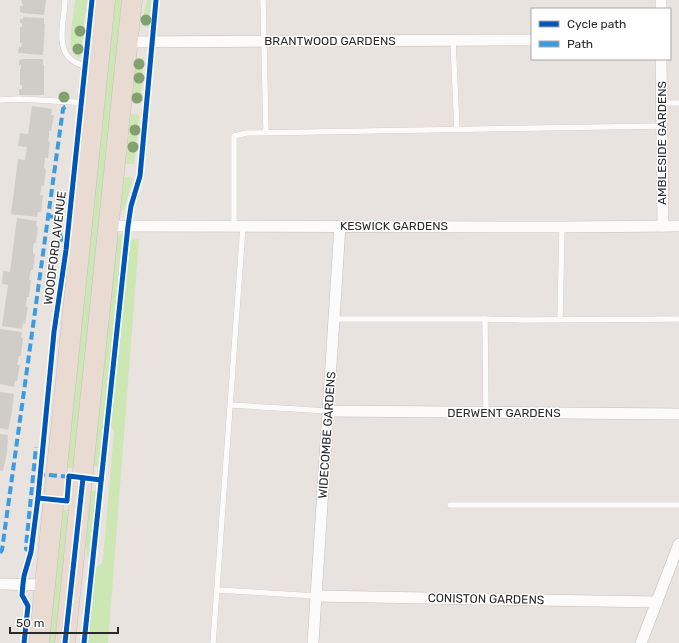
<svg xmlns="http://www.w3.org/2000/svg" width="679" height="643" viewBox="0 0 679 643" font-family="Rubik,sans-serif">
  <rect width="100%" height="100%" fill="#e8e3de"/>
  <g fill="#cce6b4">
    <path d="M75,0H87L80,59C77,57 73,54 72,50C68,42 74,11 75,0Z"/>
    <polygon points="114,0 123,0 75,468 66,468"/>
    <polygon points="147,0 151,0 149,27 141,26"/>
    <polygon points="136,58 144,58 140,103 132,102"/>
    <polygon points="131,114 139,115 134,164 126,164"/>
    <polygon points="124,177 133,178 124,210 121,210"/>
    <polygon points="123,233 99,467 92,466 116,237"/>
    <polygon points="139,239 108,643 87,643 94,569 102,563 103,558 114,432 110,424 128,245 131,240"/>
    <polygon points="89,490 97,491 90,557 87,556 85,533"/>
    <polygon points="62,509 70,510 56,643 47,643"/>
  </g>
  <g fill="#d0cdc9">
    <polygon points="21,0 46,0 44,15 22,13 22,12 20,12 20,6 23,6"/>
    <polygon points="23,17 44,18 44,24 45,24 43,55 18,53 19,47 21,47 22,43 20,43 20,27 22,27 22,23 20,23 20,19 23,19"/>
    <polygon points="21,59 43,59 43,65 44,65 44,95 19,95 19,89 22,89 22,85 20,85 20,69 21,69 21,65 19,65 19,60 21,60"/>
    <polygon points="32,106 52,109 51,115 54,115 51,131 49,131 49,136 48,141 50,142 48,158 45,158 44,168 46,169 44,186 42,185 40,195 43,195 41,212 38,212 37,217 11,214 18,159 25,160 27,147 18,146 20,133 28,134"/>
    <polygon points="17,218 37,221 36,226 38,227 36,243 34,243 33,248 33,253 35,254 33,270 31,270 29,280 31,280 29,297 27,297 26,307 28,307 25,324 23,323 22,329 2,326 8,285 2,284 3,271 10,272"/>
    <polygon points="0,329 22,332 21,338 23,338 22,346 21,356 19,356 17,365 20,365 17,381 15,381 14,387 0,384"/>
    <polygon points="0,392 14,394 12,412 8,430 0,428"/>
    <polygon points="0,434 8,435 7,453 3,471 0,470"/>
  </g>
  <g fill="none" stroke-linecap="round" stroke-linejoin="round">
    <defs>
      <g id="lane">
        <path d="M65,0C63,33 51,62 94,68"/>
        <polyline points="263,0 266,132"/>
        <polyline points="453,41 457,129"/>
        <polyline points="0,100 19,99 91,103"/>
        <polyline points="662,103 679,103"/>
        <polyline points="234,226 234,136 247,133 662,126"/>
        <polyline points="335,319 485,319 524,320 679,319"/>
        <polyline points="485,319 486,413"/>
        <polyline points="560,319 562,227"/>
        <polyline points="231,405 328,411"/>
        <polyline points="450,505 679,505"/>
        <polyline points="217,590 316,596"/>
        <polyline points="213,643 243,226"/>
      </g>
      <g id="street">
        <polyline points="661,0 661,9"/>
        <polyline points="127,42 532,40"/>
        <polyline points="661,59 663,226"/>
        <polyline points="108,226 562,227 679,226"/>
        <polyline points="328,411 679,414"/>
        <polyline points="0,584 45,585"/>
        <polyline points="316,596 657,602"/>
        <polyline points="313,643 340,226"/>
        <polyline points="641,643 679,544"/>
      </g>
      <g id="highway">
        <polyline points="39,643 105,0"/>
        <polyline points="65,643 132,0"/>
      </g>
    </defs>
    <use href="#lane" stroke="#c1bfc0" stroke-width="6"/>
    <use href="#street" stroke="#c1bfc0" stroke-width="12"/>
    <use href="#highway" stroke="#c4c2c0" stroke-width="21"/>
    <use href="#lane" stroke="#fcfbfa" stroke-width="5.5"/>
    <use href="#street" stroke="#fcfbfa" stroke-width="11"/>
    <use href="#highway" stroke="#e9dad2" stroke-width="20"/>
    <g stroke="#3d9ce1" stroke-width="4" stroke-dasharray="8 4" stroke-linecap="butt">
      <polyline points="48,216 54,217 64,246"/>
      <polyline points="37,474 71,477"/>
      <polyline points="31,552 26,549 26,546 36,447"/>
      <polyline points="0,553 2,550 63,109 65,107 68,106"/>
    </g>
    <defs>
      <g id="cycleway">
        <polyline points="38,498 67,501 69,476 101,480"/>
        <polyline points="24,643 28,606 22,595 23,584 24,576 31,552 38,498 54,332 66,250 92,0"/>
        <polyline points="65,643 83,478"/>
        <polyline points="84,643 128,226 131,206 140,176 156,0"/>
      </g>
    </defs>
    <use href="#cycleway" stroke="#fff" stroke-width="8"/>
    <use href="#cycleway" stroke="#0057b8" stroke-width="5"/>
  </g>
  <g fill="#82a16f">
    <circle cx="146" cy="20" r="5.5"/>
    <circle cx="80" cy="31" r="5.5"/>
    <circle cx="78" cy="49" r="5.5"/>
    <circle cx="139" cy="64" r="5.5"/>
    <circle cx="139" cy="78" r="5.5"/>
    <circle cx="64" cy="97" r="5.5"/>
    <circle cx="137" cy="98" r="5.5"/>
    <circle cx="135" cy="130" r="5.5"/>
    <circle cx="133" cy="147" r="5.5"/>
  </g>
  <g text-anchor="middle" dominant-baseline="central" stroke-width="3" stroke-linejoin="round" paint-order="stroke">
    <g font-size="12" fill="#292929" stroke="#fff">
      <text x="330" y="41">BRANTWOOD GARDENS</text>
      <text transform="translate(662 143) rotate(-90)">AMBLESIDE GARDENS</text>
      <text x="394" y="226">KESWICK GARDENS</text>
      <text transform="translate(55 248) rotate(-83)">WOODFORD AVENUE</text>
      <text x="504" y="413">DERWENT GARDENS</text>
      <text transform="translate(327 435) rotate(-86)">WIDECOMBE GARDENS</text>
      <text transform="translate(486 599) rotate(1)">CONISTON GARDENS</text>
    </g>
  </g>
  <rect x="531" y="8" width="140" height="52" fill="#ffffff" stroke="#a9a9a9"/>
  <rect x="539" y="21" width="20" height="6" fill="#0057b8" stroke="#a9a9a9"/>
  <text x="567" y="28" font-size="12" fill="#292929">Cycle path</text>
  <rect x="539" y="41" width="20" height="6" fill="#3d9ce1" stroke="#a9a9a9"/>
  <text x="567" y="48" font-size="12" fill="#292929">Path</text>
  <path d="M10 627v6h108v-6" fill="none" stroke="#292929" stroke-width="2"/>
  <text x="16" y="627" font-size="12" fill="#292929" stroke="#ffffff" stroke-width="3" paint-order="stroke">50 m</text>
</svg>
